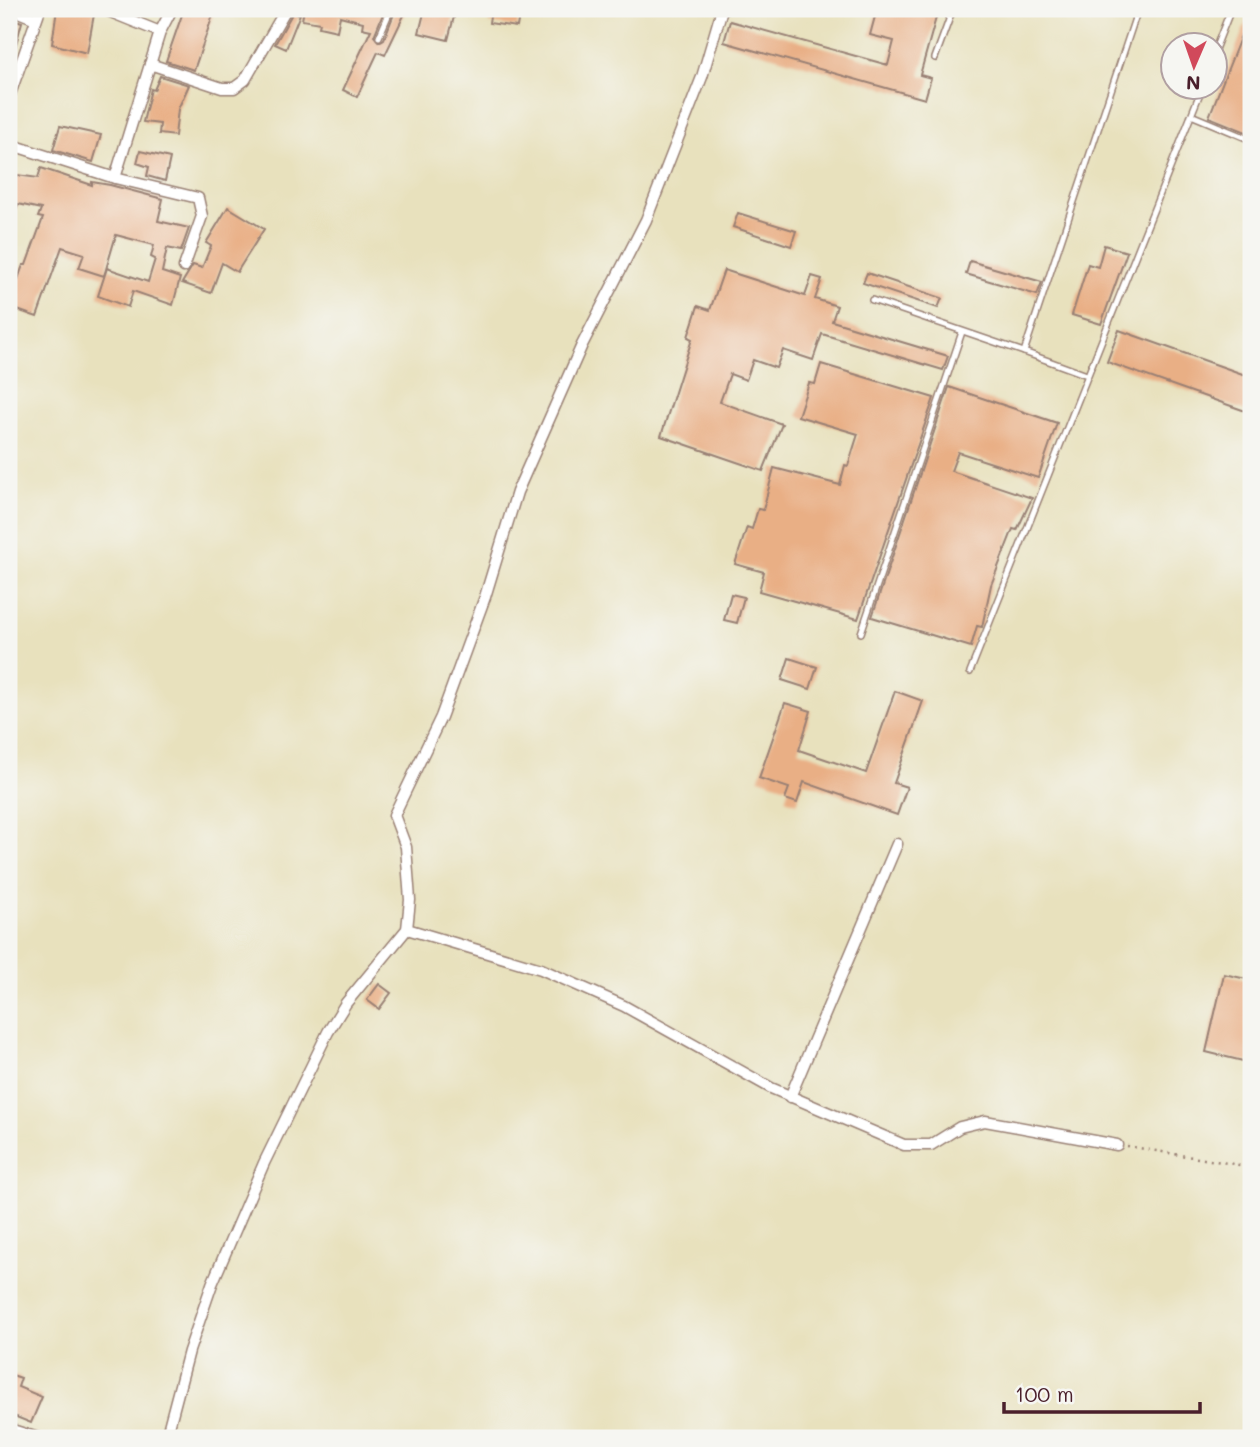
<svg xmlns="http://www.w3.org/2000/svg" width="1260" height="1447" viewBox="0 0 1260 1447" font-family="Mali,sans-serif">
  <rect width="100%" height="100%" fill="#f6f6f2"/>
  <filter id="ink" filterUnits="userSpaceOnUse"><feTurbulence type="fractalNoise" baseFrequency=".0143" numOctaves="2"/><feDisplacementMap in="SourceGraphic" scale="14" xChannelSelector="R" yChannelSelector="G"/><feConvolveMatrix kernelMatrix="1 2 1 2 8 2 1 2 1" color-interpolation-filters="sRGB"/></filter>
  <filter id="wash" filterUnits="userSpaceOnUse"><feTurbulence type="fractalNoise" baseFrequency=".00686" numOctaves="4" result="noise"/><feDisplacementMap in="SourceGraphic" scale="28" xChannelSelector="R" yChannelSelector="G"/><feGaussianBlur stdDeviation="1.57" result="paint"/><feColorMatrix in="noise" values="0 0 0 0 0 0 0 0 0 0 0 0 0 0 0 0 0 1.4 0 .05"/><feComposite in="paint" operator="in"/></filter>
  <g filter="url(#wash)">
    <rect width="100%" height="100%" fill="#e8e1bd"/>
    <g id="blocks">
      <g fill="#e9af85">
        <polygon points="57,9 95,9 87,53 52,44"/>
        <polygon points="184,9 215,9 194,70 166,61"/>
        <polygon points="304,9 385,9 374,36 379,42 384,39 396,9 407,9 385,55 378,52 357,97 343,90 371,30 362,28 363,22 340,16 337,31 319,27 320,23 302,20"/>
        <polygon points="425,9 456,9 448,40 419,33"/>
        <polygon points="491,9 520,9 517,27 489,23"/>
        <polygon points="877,9 918,9 937,14 920,75 931,78 925,99 724,42 730,21 888,65 894,41 870,35"/>
        <polygon points="1251,10 1251,134 1209,117"/>
        <polygon points="293,12 300,14 286,49 275,44"/>
        <polygon points="9,18 22,22 12,59 9,58"/>
        <polygon points="160,76 189,85 178,109 175,136 159,134 160,124 143,122 151,89 154,90"/>
        <polygon points="60,126 101,135 93,162 53,150"/>
        <polygon points="140,151 170,158 165,181 147,176 149,167 137,163"/>
        <polygon points="41,168 92,185 92,182 110,185 163,199 158,221 189,228 181,251 167,248 162,272 180,278 173,305 133,291 128,307 98,296 107,268 148,282 155,259 151,257 154,245 116,235 104,276 79,268 84,254 62,247 37,317 9,307 11,280 17,282 23,265 26,265 43,218 38,217 41,209 18,204 9,226 9,174 38,178"/>
        <polygon points="228,207 264,229 237,272 222,263 211,293 182,283 193,265 202,268 211,246 206,243"/>
        <polygon points="738,213 796,231 791,246 733,227"/>
        <polygon points="1104,245 1127,252 1101,324 1072,315 1088,264 1098,267"/>
        <polygon points="970,261 1042,282 1037,295 966,274"/>
        <polygon points="724,270 805,296 812,276 822,279 815,299 837,306 832,321 948,356 943,370 822,334 813,360 783,350 776,368 753,360 746,380 730,374 720,402 782,424 763,471 661,436 692,339 688,337 698,306 710,310"/>
        <polygon points="867,273 942,298 938,308 863,283"/>
        <polygon points="1119,330 1251,377 1251,413 1107,362"/>
        <polygon points="821,364 934,398 858,619 759,591 764,572 735,564 747,527 752,529 758,509 763,510 774,468 840,485 845,465 848,466 858,434 798,416 809,383 815,384"/>
        <polygon points="949,387 1057,423 1038,478 958,452 951,471 1032,498 1017,530 1013,529 991,585 982,627 977,626 971,647 872,617"/>
        <polygon points="731,594 744,597 737,623 724,620"/>
        <polygon points="789,658 817,667 810,689 782,680"/>
        <polygon points="895,691 923,701 894,783 907,787 897,815 804,782 797,803 785,799 789,788 759,778 785,703 811,711 799,750 866,773"/>
        <polygon points="1224,974 1251,980 1251,1063 1206,1052"/>
        <polygon points="379,984 391,993 379,1009 367,1000"/>
        <polygon points="9,1374 21,1378 18,1387 42,1397 31,1423 9,1414"/>
      </g>
    </g>
  </g>
  <g filter="url(#ink)">
    <use href="#blocks" fill-opacity="0" stroke="#998074" stroke-width="2"/>
    <g fill="none" stroke-linecap="round" stroke-linejoin="round">
      <defs>
        <g id="lane">
          <polyline points="379,37 391,9"/>
          <polyline points="1214,52 1231,9"/>
          <polyline points="935,58 953,9"/>
          <polyline points="1191,115 1251,140"/>
          <polyline points="872,300 1024,352 1138,9"/>
          <polyline points="1024,352 1087,375"/>
          <polyline points="861,633 962,332"/>
          <polyline points="970,672 1202,88"/>
        </g>
        <g id="street">
          <polyline points="11,9 36,19"/>
          <polyline points="103,9 160,32"/>
          <polyline points="150,64 222,88 234,88 245,80 286,9"/>
          <polyline points="9,97 40,9"/>
          <polyline points="9,144 115,178 198,198 202,216 184,267"/>
          <polyline points="115,178 160,32 172,9"/>
          <polyline points="407,929 541,969 624,1006 771,1088 904,1145 931,1145 960,1127 985,1121 1117,1145"/>
          <polyline points="790,1097 897,844"/>
          <polyline points="9,1429 38,1438"/>
          <polyline points="166,1438 189,1351 212,1284 264,1163 328,1032 346,1003 407,929 410,900 406,847 394,815 441,717 485,597 517,492 582,345 646,220 702,77 722,9"/>
        </g>
      </defs>
      <use href="#lane" stroke="#998074" stroke-width="8"/>
      <use href="#street" stroke="#998074" stroke-width="13"/>
      <polyline stroke="#998074" stroke-width="2.5" stroke-dasharray="2 5" stroke-linecap="butt" points="1127,1146 1251,1167"/>
      <use href="#lane" stroke="#fff" stroke-width="5"/>
      <use href="#street" stroke="#fff" stroke-width="10"/>
    </g>
  </g>
  <rect width="1260" height="1447" fill="none" stroke="#f6f6f2" stroke-width="35"/>
  <g transform="translate(1194 66) rotate(182)"><circle r="33" fill="#f6f6f2" stroke="#b1a0a2" stroke-width="2"/>
  <path d="M0-5L12 26L0 18L-12 26Z" fill="#d1495b"/>
  <text y="-10" font-size="19" font-weight="bold" text-anchor="middle" fill="#4a1f2b">N</text>
  </g>
  <path d="M1004 1402v10h196v-10" fill="none" stroke="#4a1f2b" stroke-width="3.5"/>
  <text x="1015" y="1402" font-size="21" fill="#4a1f2b" stroke="#f6f6f2" stroke-width="5" paint-order="stroke">100 m</text>
</svg>
